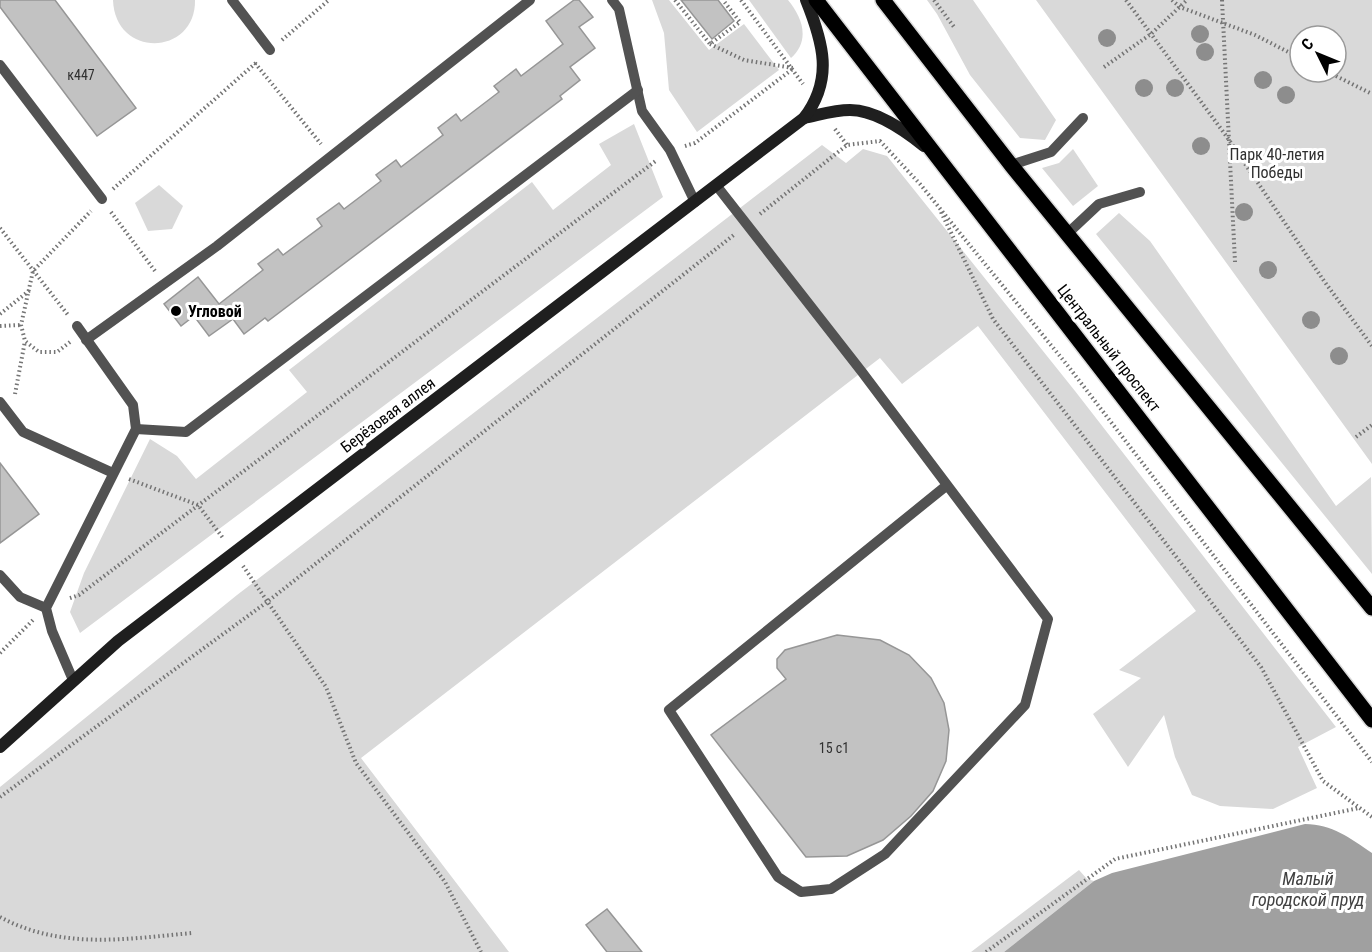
<svg xmlns="http://www.w3.org/2000/svg" width="1372" height="952" viewBox="0 0 1372 952" font-family="'Roboto Condensed',sans-serif">
  <rect width="100%" height="100%" fill="#fff"/>
  <g fill="#d9d9d9" fill-rule="evenodd">
    <path d="M113,0H195C196,56 115,59 113,0Z"/>
    <polygon points="652,0 669,0 709,50 744,24 779,70 697,132 669,90 664,33"/>
    <path d="M749,0H788C802,17 811,40 791,58Z"/>
    <polygon points="927,0 973,0 1056,120 1045,140 1020,138 970,75 937,14"/>
    <path d="M1036,0H1372V464ZM1300,36H1336V72H1300Z"/>
    <polygon points="634,124 663,197 80,633 70,612 84,573 150,439 177,456 196,479 307,392 289,370 532,182 553,210 611,165 599,144"/>
    <polygon points="822,145 846,163 863,149 887,156 1075,391 1336,727 1298,747 1317,788 1273,809 1220,806 1192,795 1175,757 1164,715 1128,767 1093,714 1141,678 1119,670 1196,611 978,326 902,384 880,358 361,758 509,952 0,952 0,787 237,595"/>
    <polygon points="1073,149 1098,186 1073,206 1042,168 1059,163"/>
    <polygon points="159,185 183,206 172,229 148,231 135,203"/>
    <polygon points="1119,213 1150,241 1336,506 1371,477 1372,574 1096,234"/>
    <polygon points="1079,870 1087,879 1094,881 1004,952 971,952"/>
  </g>
  <path fill="#a0a0a0" d="M1305,824C1332,824 1350,838 1372,853V952H1004L1094,881L1112,873Z"/>
  <g fill="#c2c2c2" stroke="#969696" stroke-width="1.5">
    <polygon points="0,0 55,0 136,108 97,136 0,7"/>
    <polygon points="574,0 579,0 593,17 579,27 595,48 570,67 580,80 560,96 562,99 268,321 265,318 244,334 233,319 209,336 194,316 181,326 164,304 198,277 219,304 263,270 258,264 278,249 283,255 322,226 317,219 339,203 344,209 381,181 376,175 396,160 401,167 443,135 438,128 456,114 461,121 499,92 494,86 516,69 521,76 563,44 546,21"/>
    <polygon points="681,0 718,0 734,21 712,39"/>
    <polygon points="0,463 39,514 0,543"/>
    <polygon points="837,635 880,640 909,655 931,678 944,703 949,730 946,761 933,791 911,816 883,840 847,856 806,857 711,735 786,679 777,668 777,659 785,650"/>
    <polygon points="607,909 642,952 607,952 586,925"/>
  </g>
  <g fill="none" stroke-linecap="round" stroke-linejoin="round">
    <defs>
      <g id="primary">
        <polyline points="816,0 1372,720"/>
        <polyline points="883,0 1011,165 1372,608"/>
      </g>
    </defs>
    <use href="#primary" stroke="#dbdbdb" stroke-width="18"/>
    <g stroke="#747474" stroke-width="4" stroke-dasharray="1.5 3" stroke-linecap="butt">
      <polyline points="675,0 710,44 740,22 723,0"/>
      <polyline points="741,0 803,84"/>
      <polyline points="934,0 954,27"/>
      <polyline points="1126,0 1227,137 1324,281 1372,346"/>
      <polyline points="1172,0 1180,7 1255,35 1300,58"/>
      <polyline points="1222,0 1235,262"/>
      <polyline points="282,40 329,0"/>
      <polyline points="710,44 744,60 793,68"/>
      <polyline points="255,63 321,144"/>
      <polyline points="1104,67 1151,34 1187,0"/>
      <polyline points="1328,72 1372,94"/>
      <polyline points="835,129 847,145"/>
      <polyline points="685,146 695,143 794,68"/>
      <polyline points="113,189 258,61"/>
      <polyline points="111,212 155,271"/>
      <polyline points="941,212 993,319 1261,667 1323,781 1372,817"/>
      <polyline points="760,214 847,145 880,141 920,184 1068,366 1372,762"/>
      <polyline points="0,228 68,315"/>
      <polyline points="0,314 30,290"/>
      <polyline points="0,326 21,325"/>
      <polyline points="70,342 57,352 39,352 25,341 21,325 33,271 91,211"/>
      <polyline points="15,394 25,341"/>
      <polyline points="1356,437 1372,425"/>
      <polyline points="129,479 198,505 223,538"/>
      <polyline points="243,566 326,687 356,763 445,882 481,952"/>
      <polyline points="70,598 79,595 657,160"/>
      <polyline points="0,653 33,620"/>
      <polyline points="0,797 267,602 735,234"/>
      <path d="M0,917C61,950 126,939 192,933"/>
      <polyline points="986,952 1115,859 1359,808"/>
    </g>
    <g stroke="#525252" stroke-width="10">
      <polyline points="232,0 270,50"/>
      <polyline points="612,0 619,9 642,111 670,150 695,202"/>
      <polyline points="0,65 102,199"/>
      <polyline points="1011,165 1051,152 1083,118"/>
      <polyline points="716,185 862,372 1048,619 1025,705 885,854 831,889 801,892 778,877 669,710 946,486"/>
      <polyline points="1067,234 1099,204 1140,192"/>
      <polyline points="86,340 217,246 530,0"/>
      <polyline points="0,402 23,432 113,473"/>
      <polyline points="136,429 186,432 638,90"/>
      <polyline points="0,575 20,597 46,608"/>
      <polyline points="73,680 52,631 46,608 136,429 133,405 77,326"/>
    </g>
    <g stroke="#1f1f1f" stroke-width="12">
      <path d="M804,118C819,115 834,110 850,110C876,110 904,130 924,146"/>
      <path d="M0,747L118,641L804,118C834,79 823,42 806,0"/>
    </g>
    <use href="#primary" stroke="#000" stroke-width="15"/>
  </g>
  <g fill="#8d8d8d">
    <circle cx="1200" cy="34" r="9"/>
    <circle cx="1107" cy="38" r="9"/>
    <circle cx="1205" cy="52" r="9"/>
    <circle cx="1263" cy="80" r="9"/>
    <circle cx="1144" cy="88" r="9"/>
    <circle cx="1175" cy="88" r="9"/>
    <circle cx="1286" cy="95" r="9"/>
    <circle cx="1201" cy="146" r="9"/>
    <circle cx="1244" cy="212" r="9"/>
    <circle cx="1268" cy="270" r="9"/>
    <circle cx="1311" cy="320" r="9"/>
    <circle cx="1339" cy="356" r="9"/>
  </g>
  <circle fill="#000" stroke="#fff" stroke-width="2" cx="176" cy="311" r="6"/>
  <g text-anchor="middle" dominant-baseline="central" stroke-width="6" stroke-linejoin="round" paint-order="stroke">
    <g font-size="14" fill="#303030">
      <text x="81" y="75">к447</text>
      <text x="834" y="748">15 с1</text>
    </g>
    <g font-size="16" fill="#303030" stroke="#fff">
      <text x="1277" y="154">Парк 40-летия<tspan x="1277" dy="18">Победы</tspan></text>
    </g>
    <g font-size="16" font-weight="bold" fill="#000" stroke="#fff" text-anchor="start">
      <text x="188" y="311">Угловой</text>
    </g>
    <g font-size="16" fill="#000" stroke="#fff">
      <text transform="translate(1109 348) rotate(52)">Центральный проспект</text>
      <text transform="translate(388 415) rotate(-37)">Берёзовая аллея</text>
    </g>
    <g font-size="18" font-style="italic" fill="#414141" stroke="#fff">
      <text x="1308" y="878">Малый<tspan x="1308" dy="21">городской пруд</tspan></text>
    </g>
  </g>
  <g transform="translate(1318 54) rotate(313)"><circle r="28" fill="#ffffff" stroke="#999999" stroke-width="1.5"/>
  <path d="M0-4.5L10 22L0 15L-10 22Z" fill="#000000"/>
  <text y="-9" font-size="16" font-weight="bold" text-anchor="middle" fill="#000000">С</text>
  </g>
</svg>
